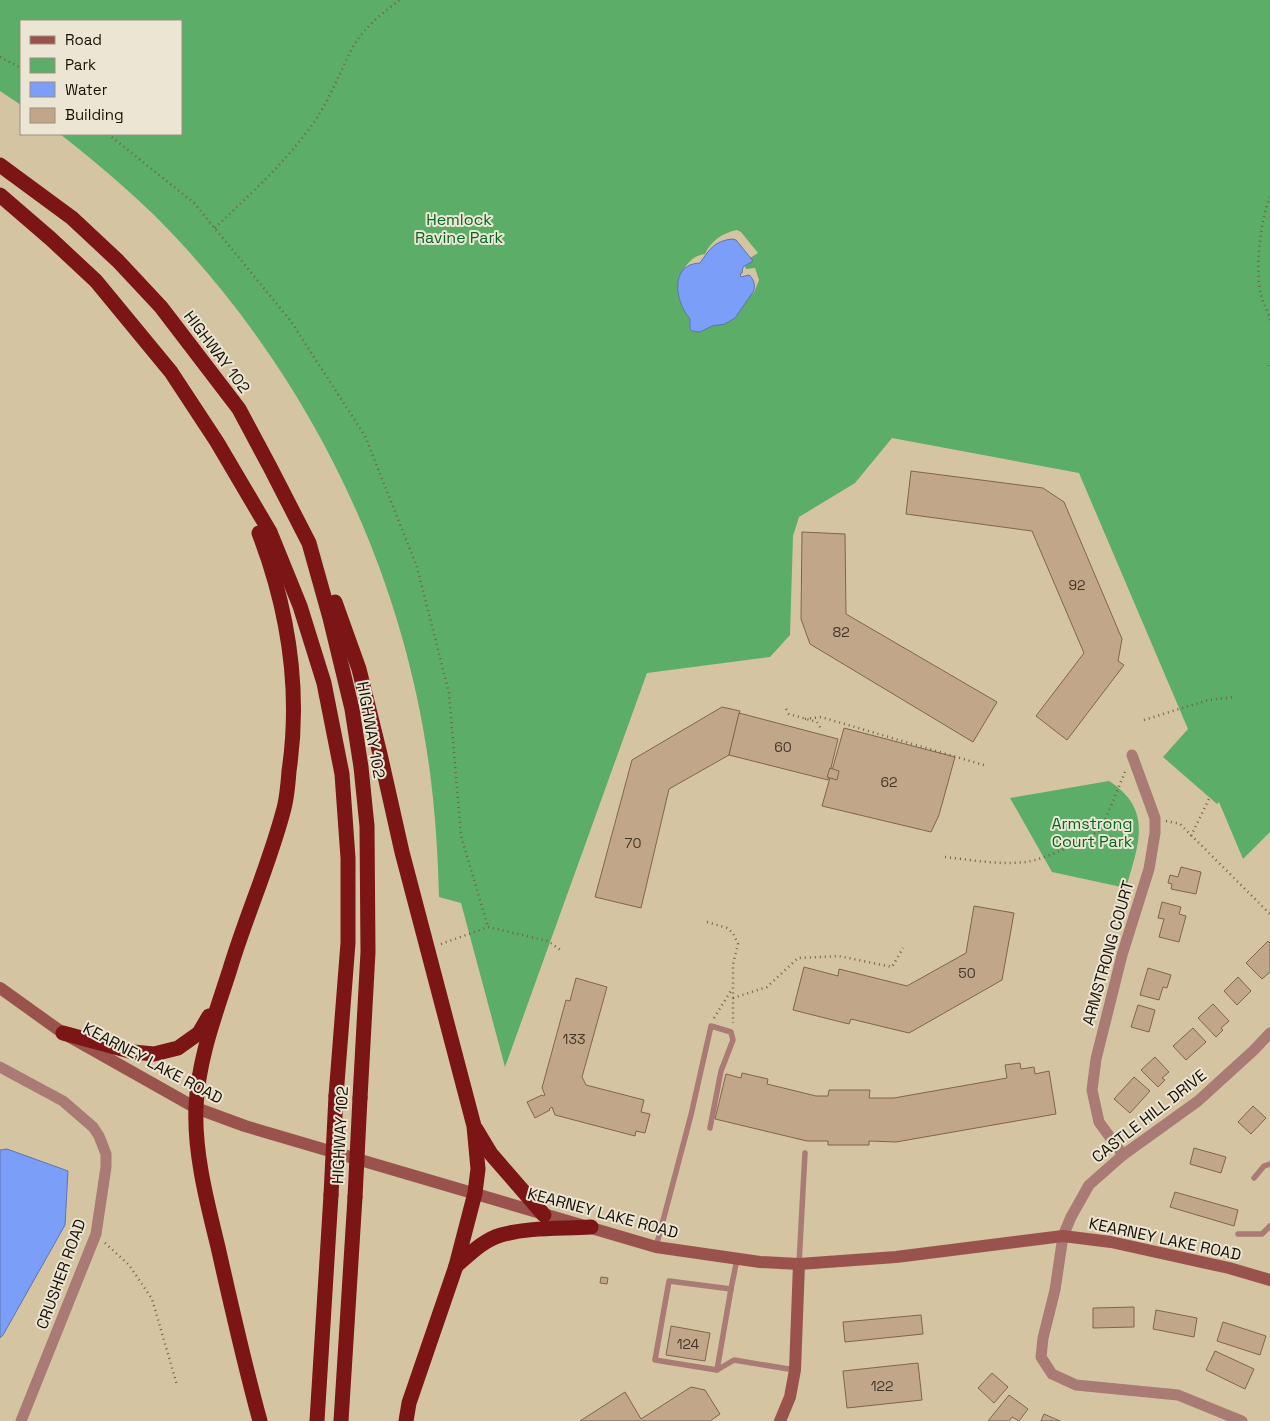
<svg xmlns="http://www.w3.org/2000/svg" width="1270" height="1421" viewBox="0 0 1270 1421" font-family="'Space Grotesk',sans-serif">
  <rect width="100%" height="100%" fill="#d4c4a1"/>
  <g fill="#5cad67" fill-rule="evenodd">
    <path d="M0,0H1270V832L1243,859L1219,802L1217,804L1163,757L1188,729L1079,473L892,438L855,483L799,517L793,536L790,635L770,657L647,673L505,1067L461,903L439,897C438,853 435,809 429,765C402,571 314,388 182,244C145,203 103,168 60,134H181V21H21V105L0,91ZM737,230L741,232L758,253L750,258L745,266L746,269L755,268L759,280L754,292L746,300L681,275C686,264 692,256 705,254C711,241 722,233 737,230Z"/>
    <path d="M1109,781C1154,810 1138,845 1126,888L1052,872L1010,798Z"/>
  </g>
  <g fill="#7b9ef9" stroke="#5d74b0">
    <path d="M732,239L736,240L753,261L743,267L742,273L740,274L741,277L749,275C754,279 756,286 753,292L735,318L725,324L712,326L700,332L692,331L690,329V319C675,302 669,264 700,263C709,250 714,241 732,239Z"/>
    <polygon points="7,1149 68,1171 65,1225 3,1335 0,1338 0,1150"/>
  </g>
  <g fill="#c2a68a" stroke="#7f654b">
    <polygon points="911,471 1043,488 1064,502 1122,639 1118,661 1124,665 1067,740 1036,716 1084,653 1032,531 906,514"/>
    <polygon points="802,532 845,534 846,614 997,702 973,742 810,644 801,619"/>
    <polygon points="722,707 740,711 729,755 669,789 641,908 595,897 632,760"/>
    <polygon points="739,713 838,739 828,780 729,755"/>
    <polygon points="844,728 955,757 939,815 931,832 822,806"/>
    <polygon points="830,768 839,771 837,780 827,777"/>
    <polygon points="1181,867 1201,872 1196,894 1171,889 1172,884 1168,883 1170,875 1178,877"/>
    <polygon points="1162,902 1181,907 1179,914 1186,916 1179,942 1159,937 1164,919 1158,918"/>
    <polygon points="974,906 1014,913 1002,980 909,1033 851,1019 849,1024 793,1010 804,967 838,976 839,969 907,986 966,953"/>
    <polygon points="1268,941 1270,943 1270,972 1262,979 1246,963"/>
    <polygon points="1148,968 1171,975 1167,988 1163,987 1159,1000 1140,995"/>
    <polygon points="1238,977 1251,991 1237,1005 1224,991"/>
    <polygon points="576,978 607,987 582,1077 586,1085 644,1100 641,1112 650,1114 645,1133 636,1131 635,1136 555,1115 552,1107 549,1109 550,1110 535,1118 527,1102 542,1095 543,1096 545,1095 542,1088 566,1000 570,1001"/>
    <polygon points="1213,1004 1229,1021 1221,1028 1223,1030 1216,1037 1198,1018"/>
    <polygon points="1138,1005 1155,1010 1149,1032 1131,1027"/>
    <polygon points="1193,1028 1206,1042 1186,1060 1173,1046"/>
    <polygon points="1155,1057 1169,1072 1162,1078 1165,1080 1158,1087 1141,1070"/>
    <polygon points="1020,1063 1021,1069 1034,1067 1035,1074 1049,1071 1056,1114 896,1142 869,1141 869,1145 828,1145 828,1141 807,1141 715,1119 726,1074 741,1078 742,1073 768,1079 767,1084 816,1096 828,1096 829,1090 870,1090 869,1098 894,1098 1007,1078 1005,1065"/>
    <polygon points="1134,1077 1150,1091 1130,1113 1114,1099"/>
    <polygon points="1253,1106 1266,1118 1251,1134 1238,1122"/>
    <polygon points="1194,1148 1226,1157 1221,1173 1190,1164"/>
    <polygon points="1175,1192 1238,1210 1234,1226 1170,1207"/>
    <polygon points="601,1277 608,1278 607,1284 600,1283"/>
    <polygon points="1134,1307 1134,1327 1093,1328 1093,1308"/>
    <polygon points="1156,1310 1197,1318 1194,1337 1153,1329"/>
    <polygon points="921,1315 923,1334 845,1342 843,1322"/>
    <polygon points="1223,1322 1266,1336 1260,1355 1217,1341"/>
    <polygon points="671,1326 710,1333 705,1361 666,1355"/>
    <polygon points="1215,1351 1254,1369 1245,1389 1206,1370"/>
    <polygon points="918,1363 922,1400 847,1408 843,1371"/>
    <polygon points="992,1373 1008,1387 994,1403 978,1388"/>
    <polygon points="691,1387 705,1390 720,1414 710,1421 580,1421 625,1392 641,1419"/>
    <polygon points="1009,1395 1028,1409 1019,1421 1012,1417 1009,1421 988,1421"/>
    <polygon points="1044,1414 1060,1421 1041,1421"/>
  </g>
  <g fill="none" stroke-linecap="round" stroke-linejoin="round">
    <g stroke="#6d624c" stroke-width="2.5" stroke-dasharray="1 4" stroke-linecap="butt">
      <polyline points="0,57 21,68"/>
      <polyline points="108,134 194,203 290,320 365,436 417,567 449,693 461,836 488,927"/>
      <path d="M1270,197C1260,221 1255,270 1261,295C1263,304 1269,312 1270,321"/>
      <path d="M215,228C247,197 282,166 309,129C329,103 339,73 354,45C364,28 384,11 400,0"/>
      <polyline points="1270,365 1270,368"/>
      <polyline points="786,709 789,714 817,722 821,729"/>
      <polyline points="805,719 821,717 987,766"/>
      <polyline points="1144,720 1208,700 1235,697"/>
      <polyline points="1166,821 1180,824 1270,914"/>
      <polyline points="1191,836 1210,797"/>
      <path d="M945,857C972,860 999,865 1026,862C1050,858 1080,841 1101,830L1125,772"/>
      <polyline points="707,922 727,928 733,933 738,944 733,964 733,1023"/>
      <polyline points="441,944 488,927 548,941 562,951"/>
      <polyline points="733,998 767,987 798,958 839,956 892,967 903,948"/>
      <polyline points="714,1018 732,989"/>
      <polyline points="105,1243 129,1265 152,1299 177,1385"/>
    </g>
    <g stroke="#aa7a74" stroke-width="5.5">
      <polyline points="1254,1178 1264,1166 1270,1164"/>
      <polyline points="1238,1234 1262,1234 1270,1226"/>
      <polyline points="656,1247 691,1115 711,1026 731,1032 733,1040 721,1071 710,1128"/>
      <polyline points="737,1259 731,1289 669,1281 655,1360 717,1370 734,1360 795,1370"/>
      <polyline points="799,1264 805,1153"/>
      <polyline points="717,1370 731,1289"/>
    </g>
    <g stroke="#aa7a74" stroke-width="11">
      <polyline points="0,1067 63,1101 93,1127 99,1136 106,1154 106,1167 96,1234 21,1421"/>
      <polyline points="1123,1155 1099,1122 1092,1090 1096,1059 1122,955 1149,869 1155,833 1155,818 1132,755"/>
      <polyline points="1242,1421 1178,1395 1076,1385 1052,1374 1041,1357 1043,1338 1055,1290 1063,1236 1071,1217 1089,1185 1123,1155 1198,1101 1254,1050 1270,1033"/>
    </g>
    <g stroke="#99534c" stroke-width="12">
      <polyline points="0,988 63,1033 196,1108 245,1126 656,1247 760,1262 799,1264 896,1257 1063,1236 1111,1242 1229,1268 1270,1280"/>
      <polyline points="780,1421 790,1397 795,1370 799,1264"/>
    </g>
    <g stroke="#7c1515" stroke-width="15">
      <polyline points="0,165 72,218 118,261 161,307 239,409 270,467 309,543 330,618 352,709 361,767 367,826 368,952 360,1098"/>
      <polyline points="0,195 51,239 96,281 171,372 217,442 270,532 300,606 324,683 342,774 348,858 348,943 336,1096"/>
      <path d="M259,533C288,609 301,690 289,771C288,785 287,799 283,812C269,865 246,916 230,969C216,1013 198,1059 196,1107C194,1153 207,1202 218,1247C231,1305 244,1363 260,1421"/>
      <polyline points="335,602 359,669 380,754 402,852 474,1126 478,1169 475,1193 456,1266 409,1403 406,1421"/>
      <polyline points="63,1033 133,1052 154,1054 178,1048 199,1033 209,1016"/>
      <polyline points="476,1129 491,1154 544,1215"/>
      <path d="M456,1266C469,1255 483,1240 501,1235C529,1227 561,1229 591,1227"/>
      <polyline points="317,1421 331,1195"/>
      <polyline points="341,1421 355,1197"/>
    </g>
    <g stroke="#7c1515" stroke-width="15">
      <polyline points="331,1195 336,1096"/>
      <polyline points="355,1197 360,1098"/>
    </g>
  </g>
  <g text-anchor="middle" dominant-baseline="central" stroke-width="4" stroke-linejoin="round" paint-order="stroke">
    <g font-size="14" fill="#423626">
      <text x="1077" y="585">92</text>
      <text x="841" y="632">82</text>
      <text x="783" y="747">60</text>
      <text x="889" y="782">62</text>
      <text x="633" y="843">70</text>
      <text x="967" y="973">50</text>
      <text x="574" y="1039">133</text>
      <text x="688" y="1344">124</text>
      <text x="882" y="1386">122</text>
    </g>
    <g font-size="16" fill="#026923" stroke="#ede5d3">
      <text x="459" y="219">Hemlock<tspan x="459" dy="18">Ravine Park</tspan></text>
      <text x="1092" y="823">Armstrong<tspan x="1092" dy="18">Court Park</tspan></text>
    </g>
    <g font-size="16" fill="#171105" stroke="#ede5d3">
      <text transform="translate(217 352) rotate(53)">HIGHWAY 102</text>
      <text transform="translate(371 730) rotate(80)">HIGHWAY 102</text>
      <text transform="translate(1108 953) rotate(-74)">ARMSTRONG COURT</text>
      <text transform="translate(153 1063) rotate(28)">KEARNEY LAKE ROAD</text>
      <text transform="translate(1149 1116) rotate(-38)">CASTLE HILL DRIVE</text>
      <text transform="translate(340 1135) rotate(-87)">HIGHWAY 102</text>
      <text transform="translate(603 1213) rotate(15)">KEARNEY LAKE ROAD</text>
      <text transform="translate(1165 1239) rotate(12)">KEARNEY LAKE ROAD</text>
      <text transform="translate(61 1274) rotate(-70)">CRUSHER ROAD</text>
    </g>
  </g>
  <rect x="20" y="20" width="162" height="115" fill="#ede5d3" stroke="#979081"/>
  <rect x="30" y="36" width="25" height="8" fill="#99534c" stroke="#979081"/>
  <text x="65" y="45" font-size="15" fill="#171105">Road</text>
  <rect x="30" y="58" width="25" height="15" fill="#5cad67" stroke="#979081"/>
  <text x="65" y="70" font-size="15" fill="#171105">Park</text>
  <rect x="30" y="82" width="25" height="15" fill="#7b9ef9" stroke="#979081"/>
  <text x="65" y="95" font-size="15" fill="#171105">Water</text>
  <rect x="30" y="108" width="25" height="15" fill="#c2a68a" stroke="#979081"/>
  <text x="65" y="120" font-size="15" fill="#171105">Building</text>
</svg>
